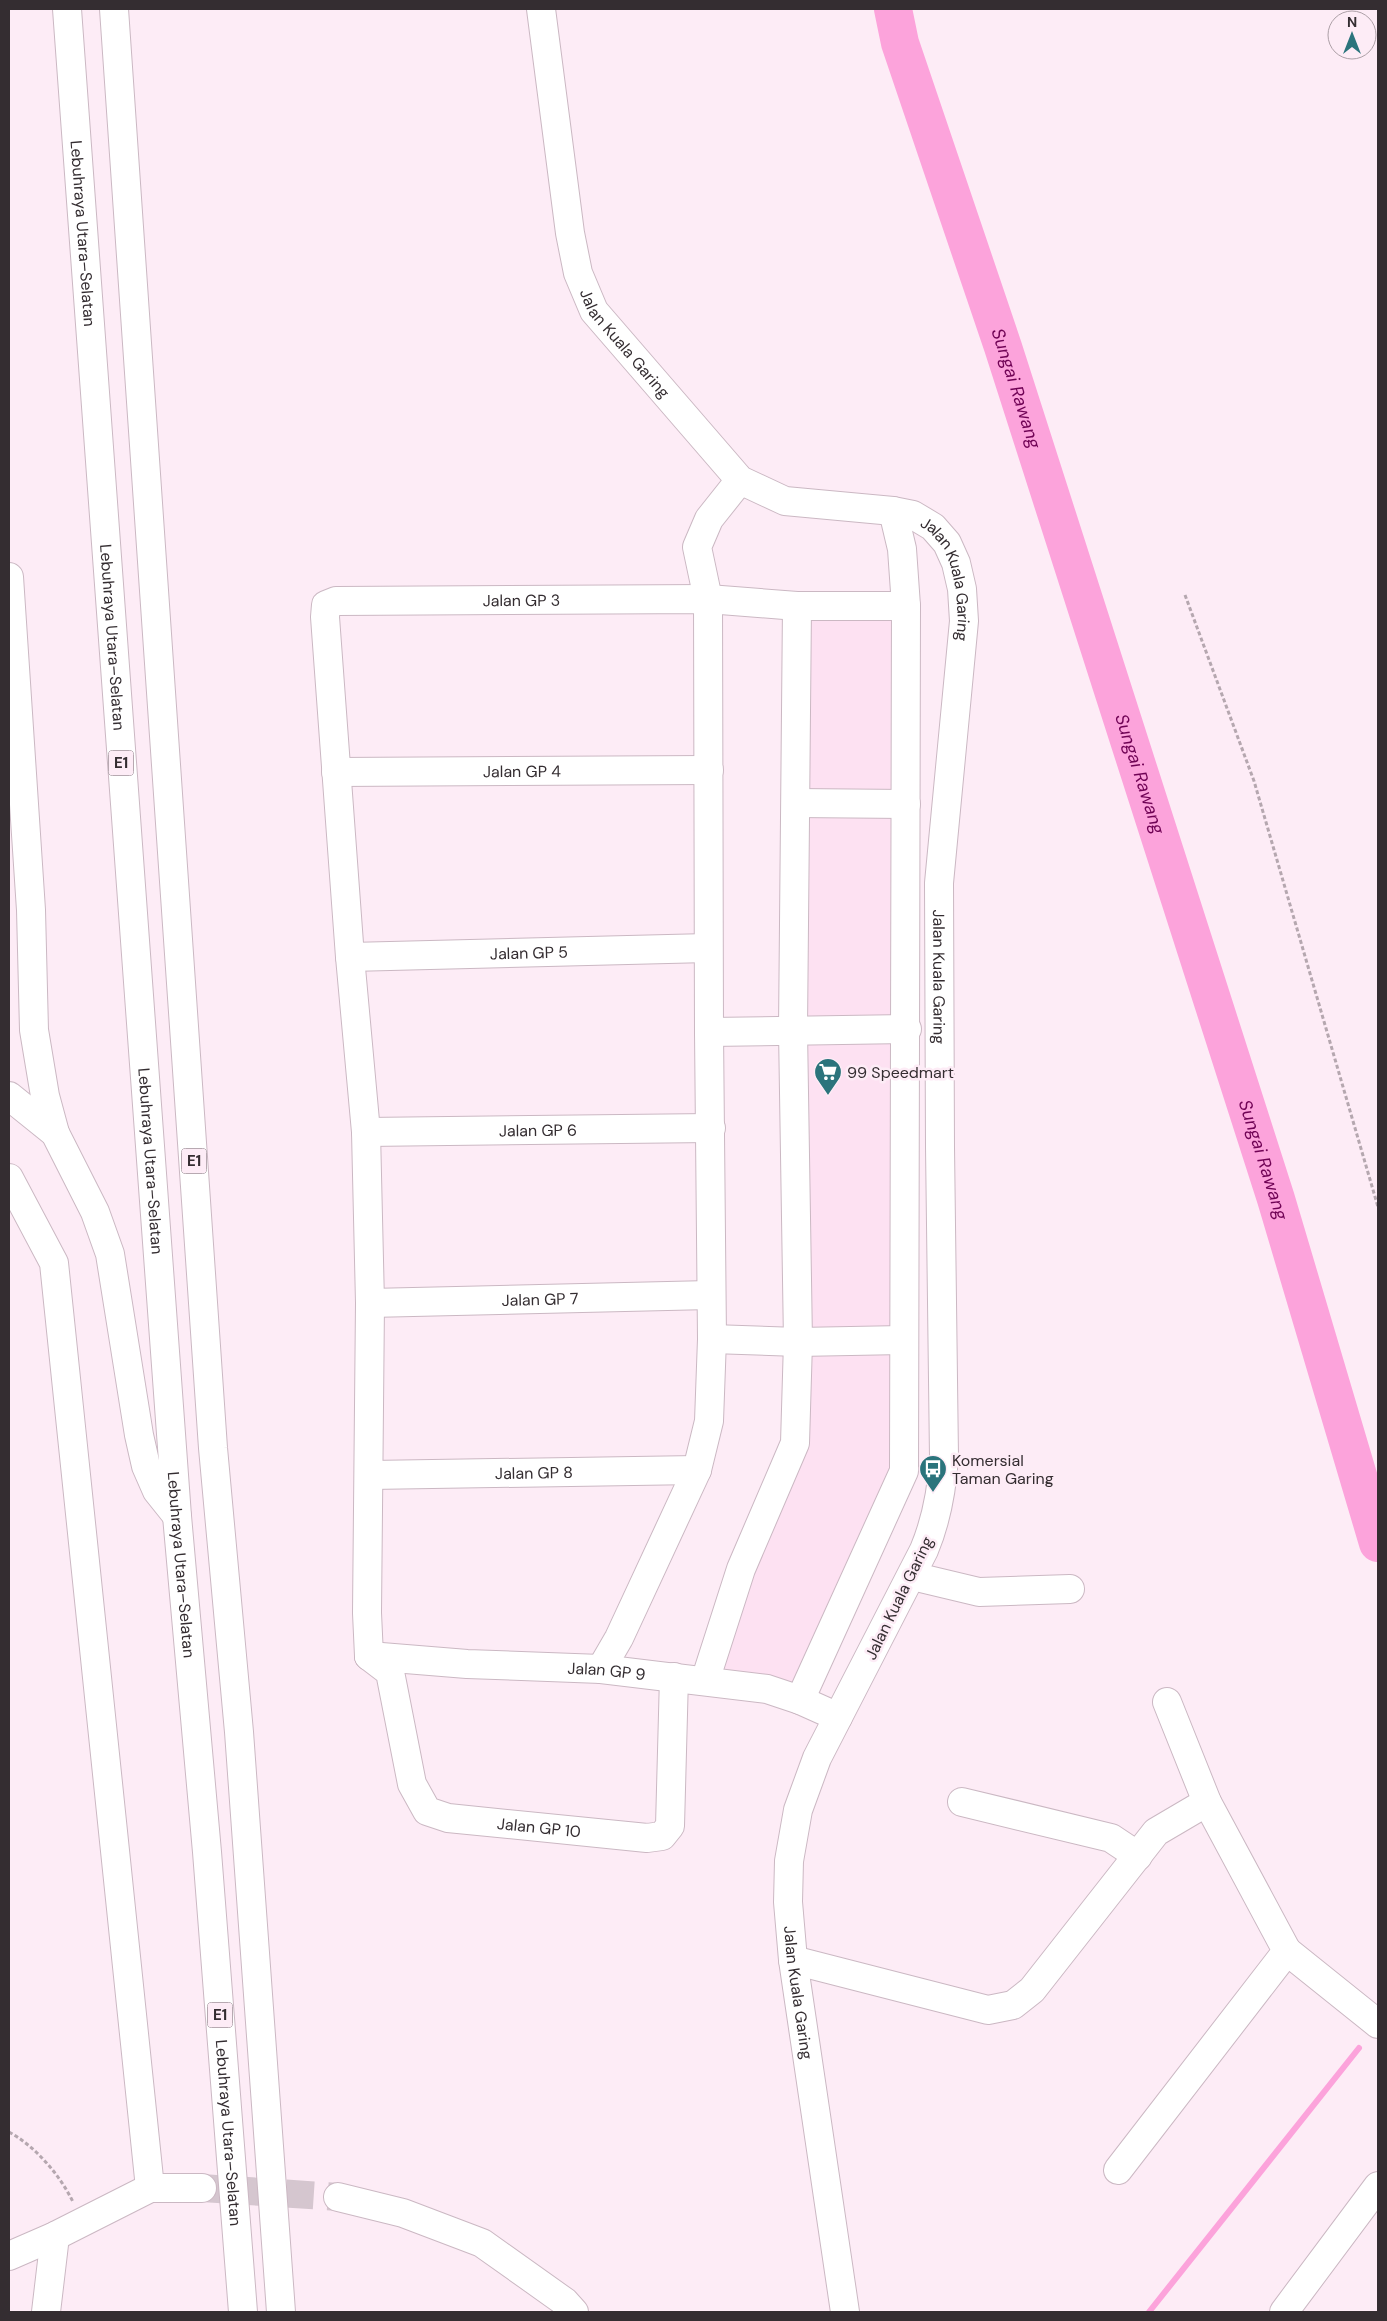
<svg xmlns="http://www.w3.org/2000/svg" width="1387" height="2321" viewBox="0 0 1387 2321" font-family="'DM Sans',sans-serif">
  <rect width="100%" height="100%" fill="#fdecf6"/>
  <polygon fill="#fde1f2" points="802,614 900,615 900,1469 800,1687 712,1675 800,1444"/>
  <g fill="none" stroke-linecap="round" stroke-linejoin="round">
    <polyline stroke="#fca3db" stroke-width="6" points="1149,2312 1359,2048"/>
    <path stroke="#fca3db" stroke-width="38" id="s1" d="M893,9L900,43L1003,347L1276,1199L1378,1543"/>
    <polyline stroke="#d5c6cf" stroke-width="28" stroke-dasharray="28 14" stroke-linecap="butt" points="202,2188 338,2197"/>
    <defs>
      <g id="minor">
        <path id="s2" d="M541,9L570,233L578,273L594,311L740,480L785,501L893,511L913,515L933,527L947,543L956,563L962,589L964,621L939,883L940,1147L944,1457C942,1490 937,1519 924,1550L817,1758L798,1810L789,1861L788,1902L793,1960L845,2312"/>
        <polyline points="9,577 31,910 34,1030 45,1096 55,1133"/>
        <path id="s3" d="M336,772L709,770"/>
        <polyline points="796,803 906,804"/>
        <path id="s4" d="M350,957L708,948"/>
        <polyline points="709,1032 907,1029"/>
        <polyline points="9,1096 55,1133 95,1212 110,1254 139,1435 146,1466 157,1491 177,1516"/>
        <path id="s5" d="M366,1132L711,1128"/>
        <polyline points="9,1178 54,1263 150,2188"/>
        <path id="s6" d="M370,1303L710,1295"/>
        <polyline points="712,1339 798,1342 903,1340"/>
        <path id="s7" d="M370,1475L697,1470"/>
        <polyline points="912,1576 979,1592 1070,1589"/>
        <path id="s8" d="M369,1656L367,1613L370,1303L366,1132L350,957L325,617L326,605L336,601L708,599L797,606H906"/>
        <path id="s9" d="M369,1656L390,1672L412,1784L427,1811L448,1818L647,1838L662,1836L670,1826L674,1677"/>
        <path id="s10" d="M369,1656L467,1664L601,1669L767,1689L800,1700L838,1717"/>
        <polyline points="601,1669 619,1638 697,1470 709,1421 712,1339 709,1032 708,599 697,547 709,519 740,480"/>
        <polyline points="705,1681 741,1569 795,1443 798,1342 793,1030 797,606"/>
        <polyline points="800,1700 904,1471 906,606 902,549 893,511"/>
        <polyline points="962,1802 1111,1838 1138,1856"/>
        <polyline points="1287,1951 1378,2024"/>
        <polyline points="793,1960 988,2010 1013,2005 1032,1990 1156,1832 1207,1802"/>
        <polyline points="1118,2170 1287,1951 1207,1802 1167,1702"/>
        <polyline points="338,2197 403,2213 482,2243 565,2302 574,2312"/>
        <polyline points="9,2256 55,2236 150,2188 202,2188"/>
        <polyline points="46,2312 55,2236"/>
        <polyline points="1284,2312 1378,2186"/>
      </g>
      <g id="highway">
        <path id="s11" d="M67,9L177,1516L207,1852L243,2312"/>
        <polyline points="114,9 213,1448 239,1732 281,2312"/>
      </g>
    </defs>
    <use href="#minor" stroke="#cbb8c3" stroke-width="30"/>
    <use href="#highway" stroke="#cbb8c3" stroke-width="30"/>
    <g stroke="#b5a7af" stroke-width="3" stroke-dasharray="4 2.5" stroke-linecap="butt">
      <polyline points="1185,595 1254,781 1378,1207"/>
      <path d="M9,2132C35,2146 60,2175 73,2202"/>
    </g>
    <use href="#minor" stroke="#fff" stroke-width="28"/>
    <use href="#highway" stroke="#fff" stroke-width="28"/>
  </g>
  <defs>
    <symbol id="supermarket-pin" viewBox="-11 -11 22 30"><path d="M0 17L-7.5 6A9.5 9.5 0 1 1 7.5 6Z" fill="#2b747c" stroke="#fdecf6"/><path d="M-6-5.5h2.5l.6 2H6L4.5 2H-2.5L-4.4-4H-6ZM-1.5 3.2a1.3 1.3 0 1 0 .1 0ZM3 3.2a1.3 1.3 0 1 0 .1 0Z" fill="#fff"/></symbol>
    <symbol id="bus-pin" viewBox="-11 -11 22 30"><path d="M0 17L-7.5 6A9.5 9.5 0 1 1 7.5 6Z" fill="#2b747c" stroke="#fdecf6"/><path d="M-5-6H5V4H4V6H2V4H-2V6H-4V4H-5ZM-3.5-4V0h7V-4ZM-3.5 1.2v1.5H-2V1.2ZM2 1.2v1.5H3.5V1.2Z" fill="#fff"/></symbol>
  </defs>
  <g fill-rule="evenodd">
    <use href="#supermarket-pin" x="812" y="1056" width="32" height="43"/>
    <use href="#bus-pin" x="917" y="1453" width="32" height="43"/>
  </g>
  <g text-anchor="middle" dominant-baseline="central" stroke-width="5" stroke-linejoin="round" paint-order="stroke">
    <g fill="#fdecf6" stroke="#70666c" stroke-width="1">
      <rect x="108.5" y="750.5" width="25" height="25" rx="4"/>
      <rect x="181.5" y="1148.5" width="25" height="25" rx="4"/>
      <rect x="207.5" y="2002.5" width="25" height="25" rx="4"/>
    </g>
    <g font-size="15" font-weight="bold" fill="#342d31">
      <text x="121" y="763">E1</text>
      <text x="194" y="1161">E1</text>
      <text x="220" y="2015">E1</text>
    </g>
    <g font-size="16" fill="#342d31" stroke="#fdecf6">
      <text stroke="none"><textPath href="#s11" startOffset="225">Lebuhraya Utara–Selatan</textPath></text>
      <text stroke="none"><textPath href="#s2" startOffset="352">Jalan Kuala Garing</textPath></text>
      <text stroke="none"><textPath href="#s2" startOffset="788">Jalan Kuala Garing</textPath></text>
      <text stroke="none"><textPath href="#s8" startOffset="1249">Jalan GP 3</textPath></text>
      <text stroke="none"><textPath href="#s11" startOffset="630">Lebuhraya Utara–Selatan</textPath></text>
      <text stroke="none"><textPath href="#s3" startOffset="186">Jalan GP 4</textPath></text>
      <text stroke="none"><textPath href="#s4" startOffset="179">Jalan GP 5</textPath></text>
      <text stroke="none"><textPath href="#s2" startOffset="1192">Jalan Kuala Garing</textPath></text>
      <text stroke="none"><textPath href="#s5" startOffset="172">Jalan GP 6</textPath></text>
      <text stroke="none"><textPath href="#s11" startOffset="1155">Lebuhraya Utara–Selatan</textPath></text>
      <text stroke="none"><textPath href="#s6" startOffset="170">Jalan GP 7</textPath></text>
      <text stroke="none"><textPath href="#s7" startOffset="164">Jalan GP 8</textPath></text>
      <text stroke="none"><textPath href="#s11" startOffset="1560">Lebuhraya Utara–Selatan</textPath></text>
      <text transform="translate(899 1598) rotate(-64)">Jalan Kuala Garing</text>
      <text stroke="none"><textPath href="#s10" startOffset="238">Jalan GP 9</textPath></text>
      <text stroke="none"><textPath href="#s9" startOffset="285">Jalan GP 10</textPath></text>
      <text stroke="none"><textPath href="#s2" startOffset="2241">Jalan Kuala Garing</textPath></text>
      <text stroke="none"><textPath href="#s11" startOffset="2130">Lebuhraya Utara–Selatan</textPath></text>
    </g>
    <g font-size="16" fill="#342d31" stroke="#fdecf6" text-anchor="start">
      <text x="847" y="1072">99 Speedmart</text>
      <text x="952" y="1460">Komersial<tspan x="952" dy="18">Taman Garing</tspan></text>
    </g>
    <g font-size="18" font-style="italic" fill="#700355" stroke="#fdecf6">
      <text stroke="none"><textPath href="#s1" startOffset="399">Sungai Rawang</textPath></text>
      <text stroke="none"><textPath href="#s1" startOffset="804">Sungai Rawang</textPath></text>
      <text stroke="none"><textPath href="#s1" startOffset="1209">Sungai Rawang</textPath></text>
    </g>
  </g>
  <rect width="1387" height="2321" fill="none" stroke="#342d31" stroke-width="20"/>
  <g transform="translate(1352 35)"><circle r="24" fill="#fdecf6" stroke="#ada0a7"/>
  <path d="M0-4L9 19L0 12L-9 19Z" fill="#2b747c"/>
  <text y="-8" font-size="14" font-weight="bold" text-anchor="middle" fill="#342d31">N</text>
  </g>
</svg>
